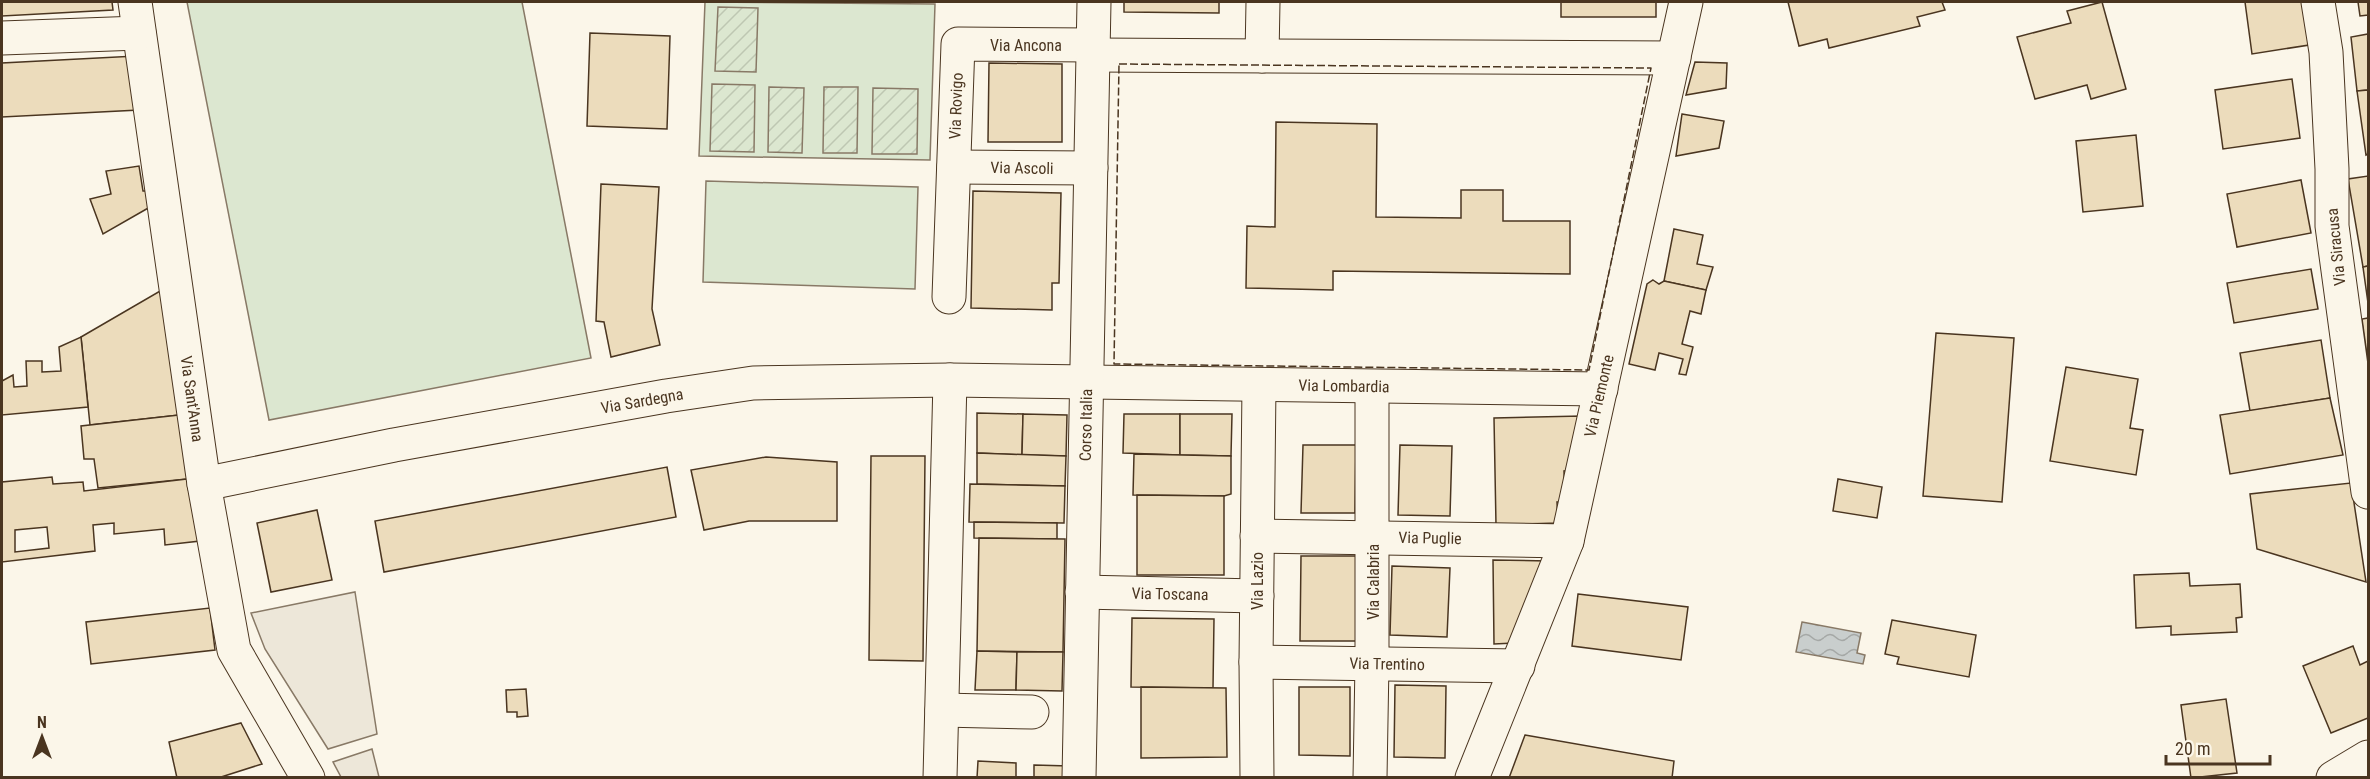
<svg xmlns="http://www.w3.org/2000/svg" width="2370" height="779" viewBox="0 0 2370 779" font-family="'Roboto Condensed',sans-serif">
  <defs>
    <pattern id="garden-furrows" width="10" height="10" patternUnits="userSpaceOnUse" patternTransform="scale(1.5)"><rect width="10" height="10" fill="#dce7d0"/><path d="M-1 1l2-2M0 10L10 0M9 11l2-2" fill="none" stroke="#bec7b2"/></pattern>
    <pattern id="water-waves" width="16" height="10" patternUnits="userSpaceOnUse" patternTransform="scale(1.5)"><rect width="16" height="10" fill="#c9cecd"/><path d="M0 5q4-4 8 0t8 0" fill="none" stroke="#a5a8a6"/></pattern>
  </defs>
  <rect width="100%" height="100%" fill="#fbf6e9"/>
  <g fill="#dce7d0" stroke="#887966" stroke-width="1.5">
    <polygon points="187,2 522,2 591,358 269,420"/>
    <polygon points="705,2 935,4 930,160 699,156"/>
    <polygon points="706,181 918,187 915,289 703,282"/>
  </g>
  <g fill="url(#garden-furrows)" stroke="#887966" stroke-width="1.5">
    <polygon points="718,7 758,8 756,72 715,71"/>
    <polygon points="712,84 755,85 754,152 710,151"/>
    <polygon points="769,87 804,88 802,153 768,152"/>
    <polygon points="824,87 858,87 857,153 823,153"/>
    <polygon points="873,88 918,89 917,154 872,154"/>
  </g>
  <g fill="#ede7d9" stroke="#887966" stroke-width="1.5">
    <polygon points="355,592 377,734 328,749 265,649 251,613"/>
    <polygon points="372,749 379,777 341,777 333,762"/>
  </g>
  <polygon fill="url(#water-waves)" stroke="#887966" stroke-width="1.5" points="1802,622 1861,633 1857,653 1865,655 1863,664 1796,652"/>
  <g fill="#ecdcbc" stroke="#4a3520" stroke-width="1.5" fill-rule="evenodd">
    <polygon points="2,2 112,2 113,10 2,16"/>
    <polygon points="1124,2 1219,2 1219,13 1124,12"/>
    <rect x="1561" y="2" width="95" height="15"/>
    <polygon points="1788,2 1942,2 1945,10 1917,17 1920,26 1829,48 1827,39 1799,46"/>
    <polygon points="2102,2 2126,89 2091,99 2087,85 2035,99 2017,37 2071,23 2067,11"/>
    <polygon points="2245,2 2304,2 2309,45 2252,54"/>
    <polygon points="2358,2 2368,2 2368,15 2360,16"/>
    <polygon points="590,33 670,36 667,129 587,126"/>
    <polygon points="2368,34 2368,90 2357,91 2351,37"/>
    <polygon points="136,56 139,110 2,117 2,63"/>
    <polygon points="1695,62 1727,63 1726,88 1686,95"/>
    <polygon points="989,63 1062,64 1062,142 988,142"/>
    <polygon points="2292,79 2300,138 2223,149 2215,90"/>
    <polygon points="2368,90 2368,154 2366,155 2357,91"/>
    <polygon points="1682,114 1724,121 1719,148 1676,156"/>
    <polygon points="1276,122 1377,124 1376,217 1461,218 1461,190 1503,190 1503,221 1570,221 1570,274 1333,271 1333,290 1246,288 1247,226 1275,227"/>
    <polygon points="2136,135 2143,206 2083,212 2076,141"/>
    <polygon points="139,166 143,191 148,191 150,207 103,234 90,199 111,194 106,171"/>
    <polygon points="2368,176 2368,266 2363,267 2348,179"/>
    <polygon points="2301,180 2311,233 2237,247 2227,194"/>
    <polygon points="601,184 659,187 652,309 660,345 611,357 604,322 596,321"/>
    <polygon points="973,191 1061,193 1059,283 1052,283 1052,310 971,308"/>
    <polygon points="1674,229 1703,235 1697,264 1713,267 1706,290 1664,281"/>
    <polygon points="2368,266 2368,303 2363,267"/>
    <polygon points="2311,269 2318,309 2234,323 2227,283"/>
    <polygon points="1653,280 1659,284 1664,281 1706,290 1701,314 1690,311 1682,344 1693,347 1686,375 1679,374 1683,359 1659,353 1655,370 1629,364 1647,284"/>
    <polygon points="167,287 179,415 90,425 81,337"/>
    <polygon points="2368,318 2368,362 2362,319"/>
    <polygon points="1936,333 2014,338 2002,502 1923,496"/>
    <polygon points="81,337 88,407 2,415 2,381 13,375 14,387 27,386 26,361 42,361 42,372 61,371 59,347"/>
    <polygon points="2321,340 2330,398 2250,411 2240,353"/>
    <polygon points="2066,367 2138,379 2130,428 2143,430 2136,475 2050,461"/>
    <polygon points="2330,398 2343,455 2230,474 2220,415"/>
    <polygon points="977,413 1023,414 1022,455 977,453"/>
    <polygon points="1023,414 1067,415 1066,456 1022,455"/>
    <polygon points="1124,414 1180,414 1180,455 1123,453"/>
    <polygon points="1180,414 1232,414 1231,456 1180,455"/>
    <polygon points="179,415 187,479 98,488 94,459 84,459 81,426"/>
    <polygon points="1582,416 1574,470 1564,471 1565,502 1557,502 1558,523 1496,525 1494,418"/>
    <polygon points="1303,445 1356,445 1355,513 1301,513"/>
    <polygon points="1400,445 1452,446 1450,516 1398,515"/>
    <polygon points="977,453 1066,456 1065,486 977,484"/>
    <polygon points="1134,454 1231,456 1231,494 1224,496 1133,495"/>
    <polygon points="871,456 925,456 923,661 869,660"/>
    <polygon points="766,457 837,462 837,521 749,521 704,530 691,470"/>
    <polygon points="667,467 676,517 384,572 375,521"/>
    <path d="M52,477L53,484L83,482L84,491L187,479L200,541L165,545L164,529L114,534V523L93,525L95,551L2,562V482ZM47,527L49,548L15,552V530Z"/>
    <polygon points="1838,479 1882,487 1877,518 1833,511"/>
    <polygon points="2351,483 2366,582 2257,549 2250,494"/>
    <polygon points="970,484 1065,486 1064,523 969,522"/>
    <polygon points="1137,495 1224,496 1224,575 1137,575"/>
    <polygon points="317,510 332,580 271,592 257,523"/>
    <polygon points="974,522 1057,523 1057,539 974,538"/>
    <polygon points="979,538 1065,539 1063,652 977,651"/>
    <polygon points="1301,556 1364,556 1363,641 1300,641"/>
    <polygon points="1493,560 1548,561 1514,643 1494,644"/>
    <polygon points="1392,566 1450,568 1447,637 1390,635"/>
    <polygon points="2189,573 2190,586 2240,584 2242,617 2236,618 2237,632 2171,635 2171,626 2136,628 2134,575"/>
    <polygon points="1578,594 1688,607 1681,660 1572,646"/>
    <polygon points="210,608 215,650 91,664 86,622"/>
    <polygon points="1132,618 1214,619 1213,688 1131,687"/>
    <polygon points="1892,620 1976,635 1969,677 1897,664 1899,657 1885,654"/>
    <polygon points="2353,646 2360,665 2368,661 2368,718 2331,733 2303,666"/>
    <polygon points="977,651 1017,652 1016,690 975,690"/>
    <polygon points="1017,652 1063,652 1062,691 1016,690"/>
    <polygon points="1395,685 1446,686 1445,758 1394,757"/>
    <polygon points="1141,687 1226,688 1227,757 1141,758"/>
    <polygon points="1299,687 1350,687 1350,756 1299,755"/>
    <polygon points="526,689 528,716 517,717 517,712 507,712 506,690"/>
    <polygon points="2226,699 2237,773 2191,778 2181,705"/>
    <polygon points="241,723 262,764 218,778 177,778 169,742"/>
    <polygon points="1525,735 1674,761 1672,778 1509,778"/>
    <polygon points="978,761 1016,763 1016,778 977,778"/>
    <polygon points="1034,765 1069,766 1069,778 1034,778"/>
  </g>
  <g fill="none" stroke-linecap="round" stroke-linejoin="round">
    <defs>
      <g id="minor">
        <polyline points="135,2 204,484 234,650 308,778"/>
        <polyline points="2318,2 2326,52 2332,169 2332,226 2368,492"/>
        <polyline points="2,38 139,33"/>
        <polyline points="1093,55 1674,58"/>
        <polyline points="1262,56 1263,2"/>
        <polyline points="954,167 1091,168"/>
        <polyline points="949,297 958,44 1093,45"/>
        <polyline points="204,484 394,445 666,396 753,383 950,380 1601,389"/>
        <polyline points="1257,536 1567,541"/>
        <polyline points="1082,592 1257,596"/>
        <polyline points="1256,662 1518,666"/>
        <polyline points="942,710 1032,712"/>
        <polyline points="940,778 950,380"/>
        <polyline points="1079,778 1094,2"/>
        <polyline points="1257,778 1256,662 1259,385"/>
        <polyline points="1370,778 1372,663 1372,387"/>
        <polyline points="1472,778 1567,541 1686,2"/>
        <polyline points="2333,778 2368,757"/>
      </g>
    </defs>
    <use href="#minor" stroke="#4a3520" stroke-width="35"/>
    <use href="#minor" stroke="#fbf6e9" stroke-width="33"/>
    <polygon stroke="#4a3520" stroke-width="1.5" stroke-dasharray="8 3" stroke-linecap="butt" points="1119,64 1651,68 1589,370 1114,364"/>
  </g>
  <g text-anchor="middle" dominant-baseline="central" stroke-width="4.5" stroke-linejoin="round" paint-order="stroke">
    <g font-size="16" fill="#4a3520" stroke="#fbf6e9">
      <text x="1026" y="45">Via Ancona</text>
      <text transform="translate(956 106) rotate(-88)">Via Rovigo</text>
      <text transform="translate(1022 168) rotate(1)">Via Ascoli</text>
      <text transform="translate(2336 247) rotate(-96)">Via Siracusa</text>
      <text transform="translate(1344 386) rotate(1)">Via Lombardia</text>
      <text transform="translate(1599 396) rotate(-77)">Via Piemonte</text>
      <text transform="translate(192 399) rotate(82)">Via Sant'Anna</text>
      <text transform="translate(642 401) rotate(-10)">Via Sardegna</text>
      <text transform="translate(1086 425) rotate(-89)">Corso Italia</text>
      <text transform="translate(1430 538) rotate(1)">Via Puglie</text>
      <text transform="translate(1257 581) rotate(-90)">Via Lazio</text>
      <text transform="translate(1373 582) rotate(-90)">Via Calabria</text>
      <text transform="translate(1170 594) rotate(1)">Via Toscana</text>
      <text transform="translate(1387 664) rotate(1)">Via Trentino</text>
    </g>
  </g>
  <rect width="2370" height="779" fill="none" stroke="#4a3520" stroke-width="6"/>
  <g transform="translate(42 737)" stroke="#fbf6e9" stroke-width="4.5" paint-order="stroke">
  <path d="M0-4.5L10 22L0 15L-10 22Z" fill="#4a3520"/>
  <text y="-9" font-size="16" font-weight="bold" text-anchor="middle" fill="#4a3520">N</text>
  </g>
  <path d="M2166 755v9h104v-9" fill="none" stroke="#4a3520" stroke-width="3"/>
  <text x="2175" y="755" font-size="18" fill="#4a3520" stroke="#fbf6e9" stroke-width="4.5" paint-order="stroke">20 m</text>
</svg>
